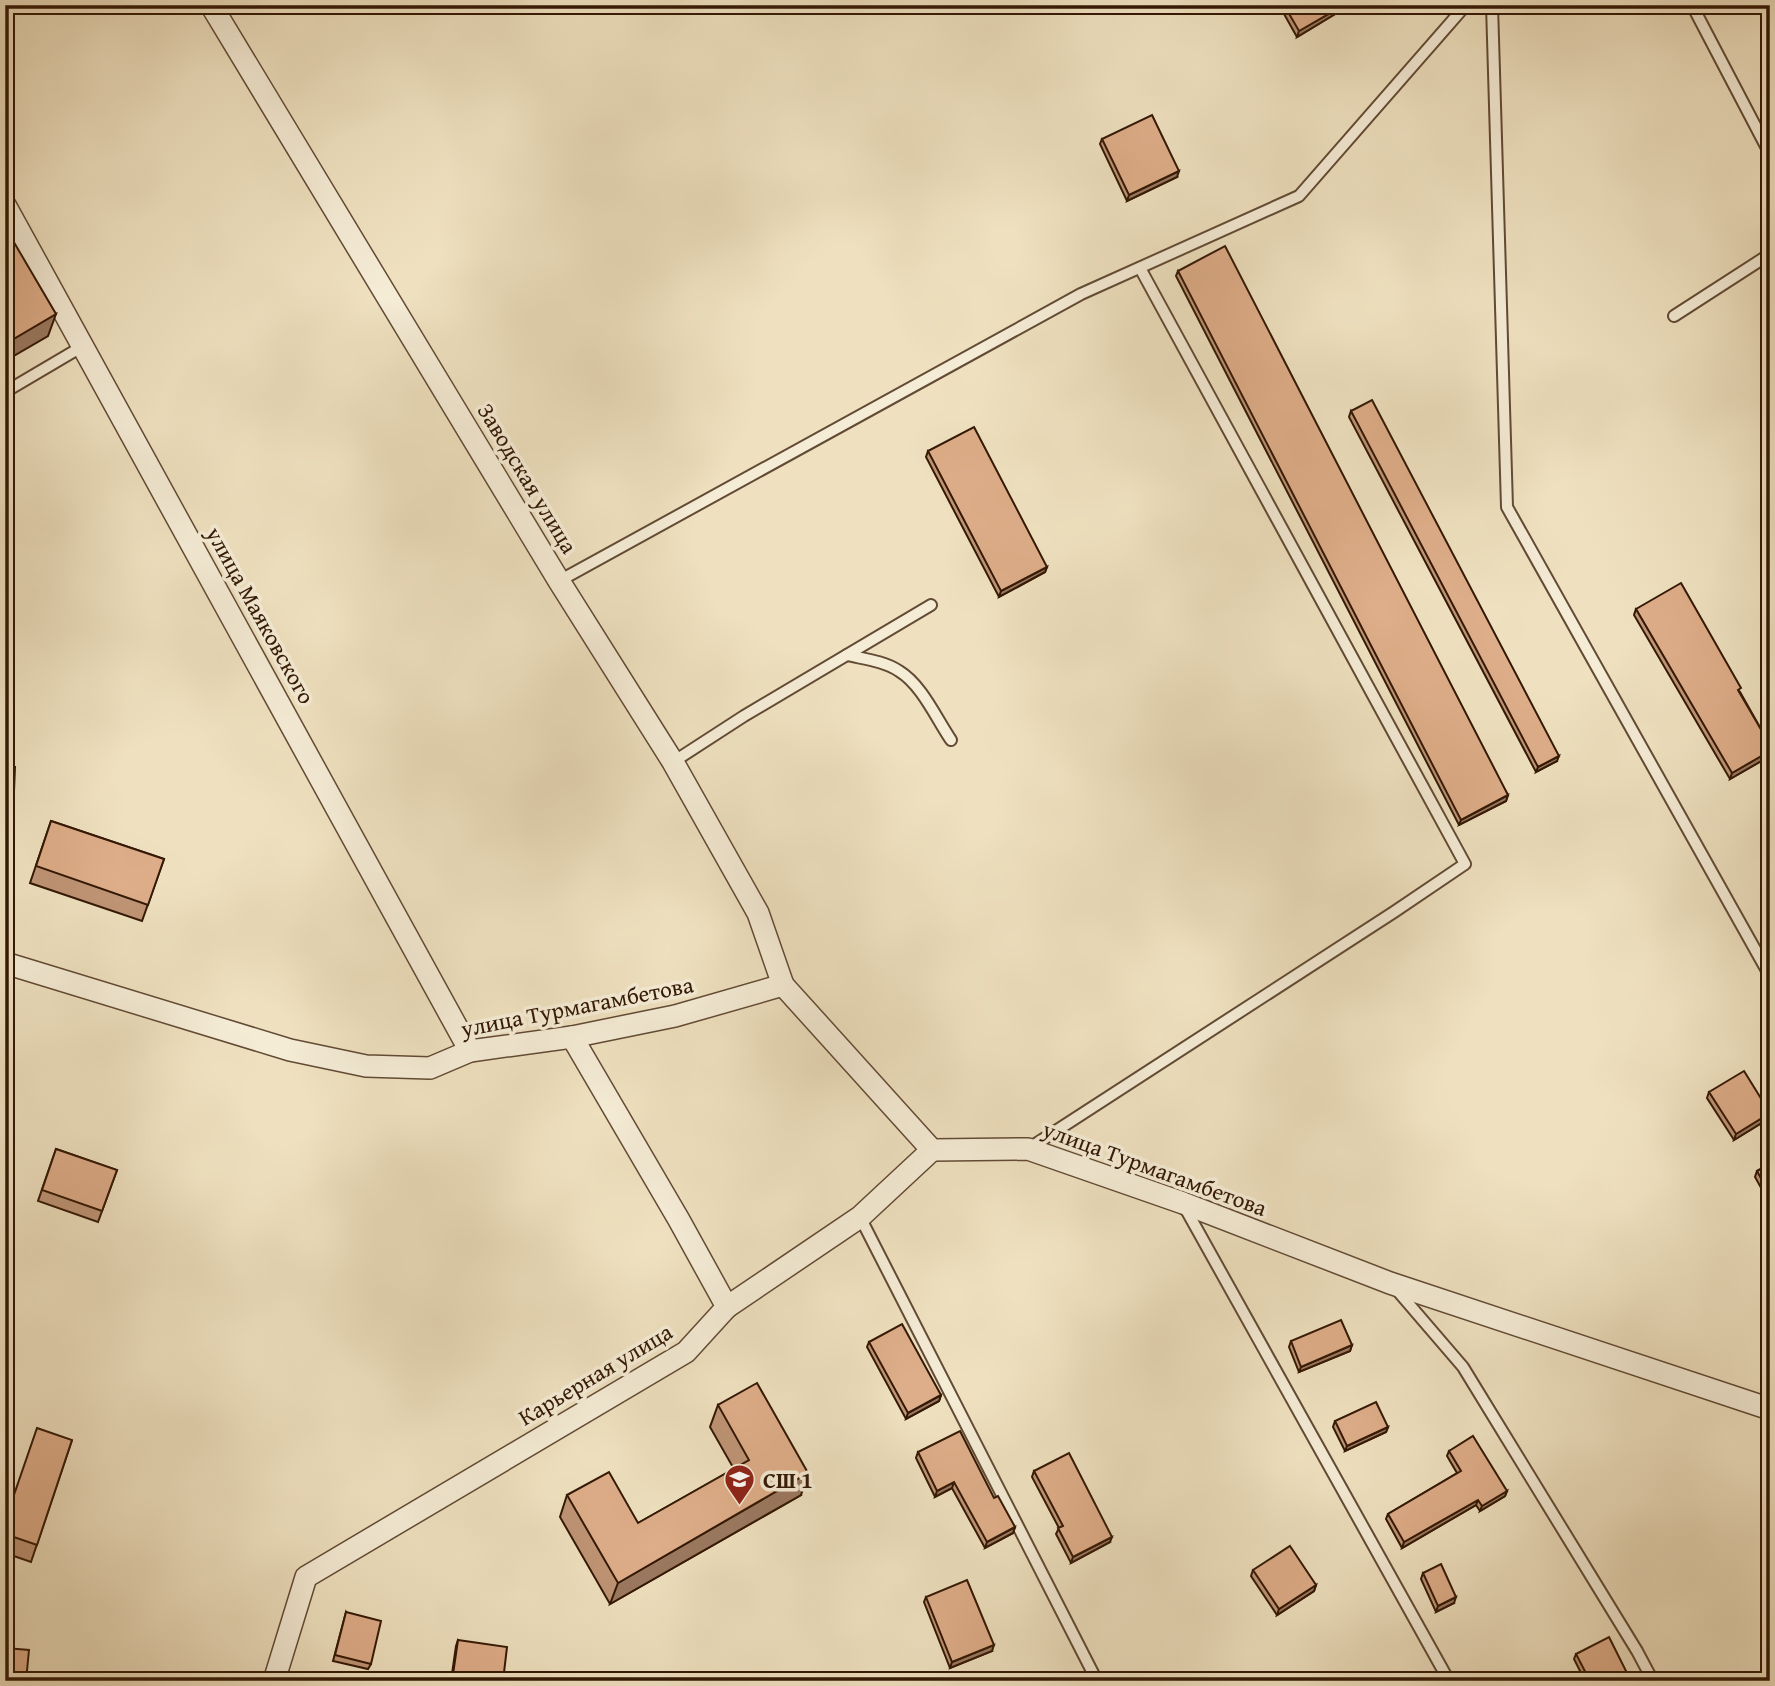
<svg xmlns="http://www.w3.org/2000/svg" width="1775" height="1686" viewBox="0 0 1775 1686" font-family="'Gentium Book Plus',serif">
  <rect width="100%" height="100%" fill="#efe1c0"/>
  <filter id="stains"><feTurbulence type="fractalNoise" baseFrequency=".00286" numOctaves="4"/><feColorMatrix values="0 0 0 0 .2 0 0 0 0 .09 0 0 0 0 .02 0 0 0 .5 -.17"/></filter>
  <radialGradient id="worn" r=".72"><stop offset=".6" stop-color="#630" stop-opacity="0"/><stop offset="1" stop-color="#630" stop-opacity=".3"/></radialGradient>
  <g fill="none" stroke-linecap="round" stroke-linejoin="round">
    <defs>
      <g id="lane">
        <polyline points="1492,5 1507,507 1770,976"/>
        <polyline points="1692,5 1770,154"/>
        <polyline points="1674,316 1770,254"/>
        <polyline points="5,392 83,346"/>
        <polyline points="559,581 1081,294 1299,196 1466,5"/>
        <path d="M847,655C864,659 884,661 899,671C922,685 936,718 951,740"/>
        <polyline points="673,762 744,716 931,605"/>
        <polyline points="1028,1149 1394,912 1465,864 1140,268"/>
        <polyline points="1184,1206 1449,1681"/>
        <polyline points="860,1217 1097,1681"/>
        <polyline points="1396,1289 1463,1367 1637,1651 1653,1681"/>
      </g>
      <g id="street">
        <polyline points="211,5 559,581 673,762 758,913 783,985"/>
        <polyline points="5,205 470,1051"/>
        <polyline points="5,963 290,1050 366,1066 430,1068 470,1051 572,1037 675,1016 783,985 932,1150 1028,1149 1183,1203 1390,1283 1770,1409"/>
        <polyline points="727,1307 860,1217 932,1150"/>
        <polyline points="274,1681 306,1577 686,1352 727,1307 679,1220 572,1037"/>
      </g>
    </defs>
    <use href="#lane" stroke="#624a34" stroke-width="14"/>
    <use href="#street" stroke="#624a34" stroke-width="24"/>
    <use href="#lane" stroke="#f5ecd6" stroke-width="10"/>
    <use href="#street" stroke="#f5ecd6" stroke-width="21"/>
  </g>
  <g fill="#bf9576" stroke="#331805" stroke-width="2">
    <polygon points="1279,5 1335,5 1337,9 1335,14 1297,37"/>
    <polygon points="1102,139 1177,177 1127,201 1100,144"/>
    <polygon points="1178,271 1508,795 1506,801 1459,825 1176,276"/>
    <polygon points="1351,411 1557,761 1536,772 1349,417"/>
    <polygon points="928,451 1047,567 1045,572 999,597 926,457"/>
    <polygon points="1636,609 1740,692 1770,745 1770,756 1730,779 1634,615"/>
    <polygon points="51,821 164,859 142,921 30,883"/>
    <polygon points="1770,866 1770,880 1767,874"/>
    <polygon points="1709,1092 1770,1112 1768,1119 1734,1140 1707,1098"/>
    <polygon points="56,1149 117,1170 98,1222 38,1201"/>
    <polygon points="1770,1164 1770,1204 1755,1177 1757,1171"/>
    <polygon points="1291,1341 1352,1345 1350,1351 1299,1372 1289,1347"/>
    <polygon points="869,1342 941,1395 939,1401 906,1419 867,1347"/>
    <polygon points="718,1405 801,1495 610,1604 560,1517 567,1495 638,1523 734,1469 710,1427"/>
    <polygon points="1335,1421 1388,1427 1386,1432 1345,1451 1333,1427"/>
    <polygon points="72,1440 31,1562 5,1553 5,1520"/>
    <polygon points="1449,1451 1507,1491 1505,1496 1480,1511 1476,1505 1402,1548 1386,1519 1388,1514 1457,1473 1447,1456"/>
    <polygon points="918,1452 994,1498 1015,1527 1013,1533 985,1548 952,1488 935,1497 916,1458"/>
    <polygon points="1034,1471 1110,1542 1071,1563 1056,1534 1059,1528 1032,1477"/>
    <polygon points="1253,1570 1316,1585 1314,1591 1277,1615 1251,1576"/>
    <polygon points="1423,1573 1454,1603 1436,1612 1421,1579"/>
    <polygon points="926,1597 992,1651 950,1668 924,1602"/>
    <polygon points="346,1612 371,1664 368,1669 333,1661"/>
    <polygon points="458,1640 503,1681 451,1681 456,1646"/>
    <polygon points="1576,1654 1631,1681 1585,1681 1574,1659"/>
  </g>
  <g fill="#9b7960" stroke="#331805" stroke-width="2">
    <polygon points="1337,9 1335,14 1297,37 1299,31"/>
    <polygon points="1179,171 1177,177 1127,201 1129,195"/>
    <polygon points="56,314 48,336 5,361 5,344"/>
    <polygon points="1047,567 1045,572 999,597 1001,591"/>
    <polygon points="1770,751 1770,756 1730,779 1732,773"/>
    <polygon points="1559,756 1557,761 1536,772 1538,767"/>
    <polygon points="1508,795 1506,801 1459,825 1461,820"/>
    <polygon points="5,839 12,839 5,858"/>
    <polygon points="1770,1113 1768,1119 1734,1140 1736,1134"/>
    <polygon points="1352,1345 1350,1351 1299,1372 1301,1367"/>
    <polygon points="941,1395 939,1401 906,1419 908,1413"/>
    <polygon points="1388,1427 1386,1432 1345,1451 1347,1446"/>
    <polygon points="808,1473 801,1495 610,1604 618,1583"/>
    <polygon points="954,1482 952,1488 935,1497 937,1491"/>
    <polygon points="1507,1491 1505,1496 1480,1511 1482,1506"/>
    <polygon points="1478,1500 1476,1505 1402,1548 1404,1542"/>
    <polygon points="1015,1527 1013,1533 985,1548 987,1542"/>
    <polygon points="1112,1537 1110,1542 1071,1563 1073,1557"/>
    <polygon points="1316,1585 1314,1591 1277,1615 1279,1609"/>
    <polygon points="1456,1597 1454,1603 1436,1612 1438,1606"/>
    <polygon points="994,1645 992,1651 950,1668 952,1662"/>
  </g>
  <g fill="#dead89" stroke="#331805" stroke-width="2">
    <polygon points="1284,5 1335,5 1337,9 1299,31"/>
    <polygon points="1152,115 1179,171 1129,195 1102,139"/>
    <polygon points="5,227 56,314 5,344"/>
    <polygon points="1225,246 1508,795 1461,820 1178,271"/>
    <polygon points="1372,400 1559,756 1538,767 1351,411"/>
    <polygon points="974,427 1047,567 1001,591 928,451"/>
    <polygon points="1681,583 1741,688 1738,690 1770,745 1770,751 1732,773 1636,609"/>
    <polygon points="5,767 15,767 12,839 5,839"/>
    <polygon points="51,821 164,859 148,905 36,866"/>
    <polygon points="1744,1071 1770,1113 1736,1134 1709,1092"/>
    <polygon points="56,1149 117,1170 102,1211 42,1190"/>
    <polygon points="1770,1164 1770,1195 1757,1171"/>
    <polygon points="1341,1320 1352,1345 1301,1367 1291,1341"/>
    <polygon points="902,1324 941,1395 908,1413 869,1342"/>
    <polygon points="757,1383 808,1473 618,1583 567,1495 609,1472 638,1523 749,1460 718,1405"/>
    <polygon points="1376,1402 1388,1427 1347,1446 1335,1421"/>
    <polygon points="37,1428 72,1440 37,1545 5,1534 5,1521"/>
    <polygon points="960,1431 994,1498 998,1496 1015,1527 987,1542 954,1482 937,1491 918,1452"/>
    <polygon points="1473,1436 1507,1491 1482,1506 1478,1500 1404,1542 1388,1514 1461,1471 1449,1451"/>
    <polygon points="1069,1453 1112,1537 1073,1557 1058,1528 1063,1526 1034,1471"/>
    <polygon points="1290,1546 1316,1585 1279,1609 1253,1570"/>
    <polygon points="1441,1564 1456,1597 1438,1606 1423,1573"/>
    <polygon points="967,1580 994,1645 952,1662 926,1597"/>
    <polygon points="346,1612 381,1621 371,1664 335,1655"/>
    <polygon points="1609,1637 1631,1681 1590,1681 1576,1654"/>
    <polygon points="458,1640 507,1647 503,1681 452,1681"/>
    <polygon points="5,1648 29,1650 26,1681 5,1681"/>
  </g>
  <defs>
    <symbol id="school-pin" viewBox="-11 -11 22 30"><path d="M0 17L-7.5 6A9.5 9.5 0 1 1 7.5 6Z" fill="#8f2418" stroke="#f5ecd6"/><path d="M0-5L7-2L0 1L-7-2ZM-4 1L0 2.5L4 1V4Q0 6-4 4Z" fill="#fff"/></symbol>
  </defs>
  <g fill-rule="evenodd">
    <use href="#school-pin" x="722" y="1462" width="35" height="47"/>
  </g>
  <g text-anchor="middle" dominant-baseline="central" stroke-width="7" stroke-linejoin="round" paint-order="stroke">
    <g font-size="23" fill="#331805" stroke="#f5ecd6">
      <text transform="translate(528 478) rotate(59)">Заводская улица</text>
      <text transform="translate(261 615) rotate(61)">улица Маяковского</text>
      <text transform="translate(577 1006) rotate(-11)">улица Турмагамбетова</text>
      <text transform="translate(1155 1168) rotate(20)">улица Турмагамбетова</text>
      <text transform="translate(595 1374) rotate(-31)">Карьерная улица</text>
    </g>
    <g font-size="23" font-weight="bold" fill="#331805" stroke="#f5ecd6" text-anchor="start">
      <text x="763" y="1479">СШ 1</text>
    </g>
  </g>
  <rect width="1775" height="1686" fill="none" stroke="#efe1c0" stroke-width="28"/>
  <rect x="7" y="7" width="1761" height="1672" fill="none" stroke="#331805" stroke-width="3.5"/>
  <rect x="14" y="14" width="1747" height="1658" fill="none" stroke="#331805" stroke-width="2"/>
  <rect width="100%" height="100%" filter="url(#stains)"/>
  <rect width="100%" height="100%" fill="url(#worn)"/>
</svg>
